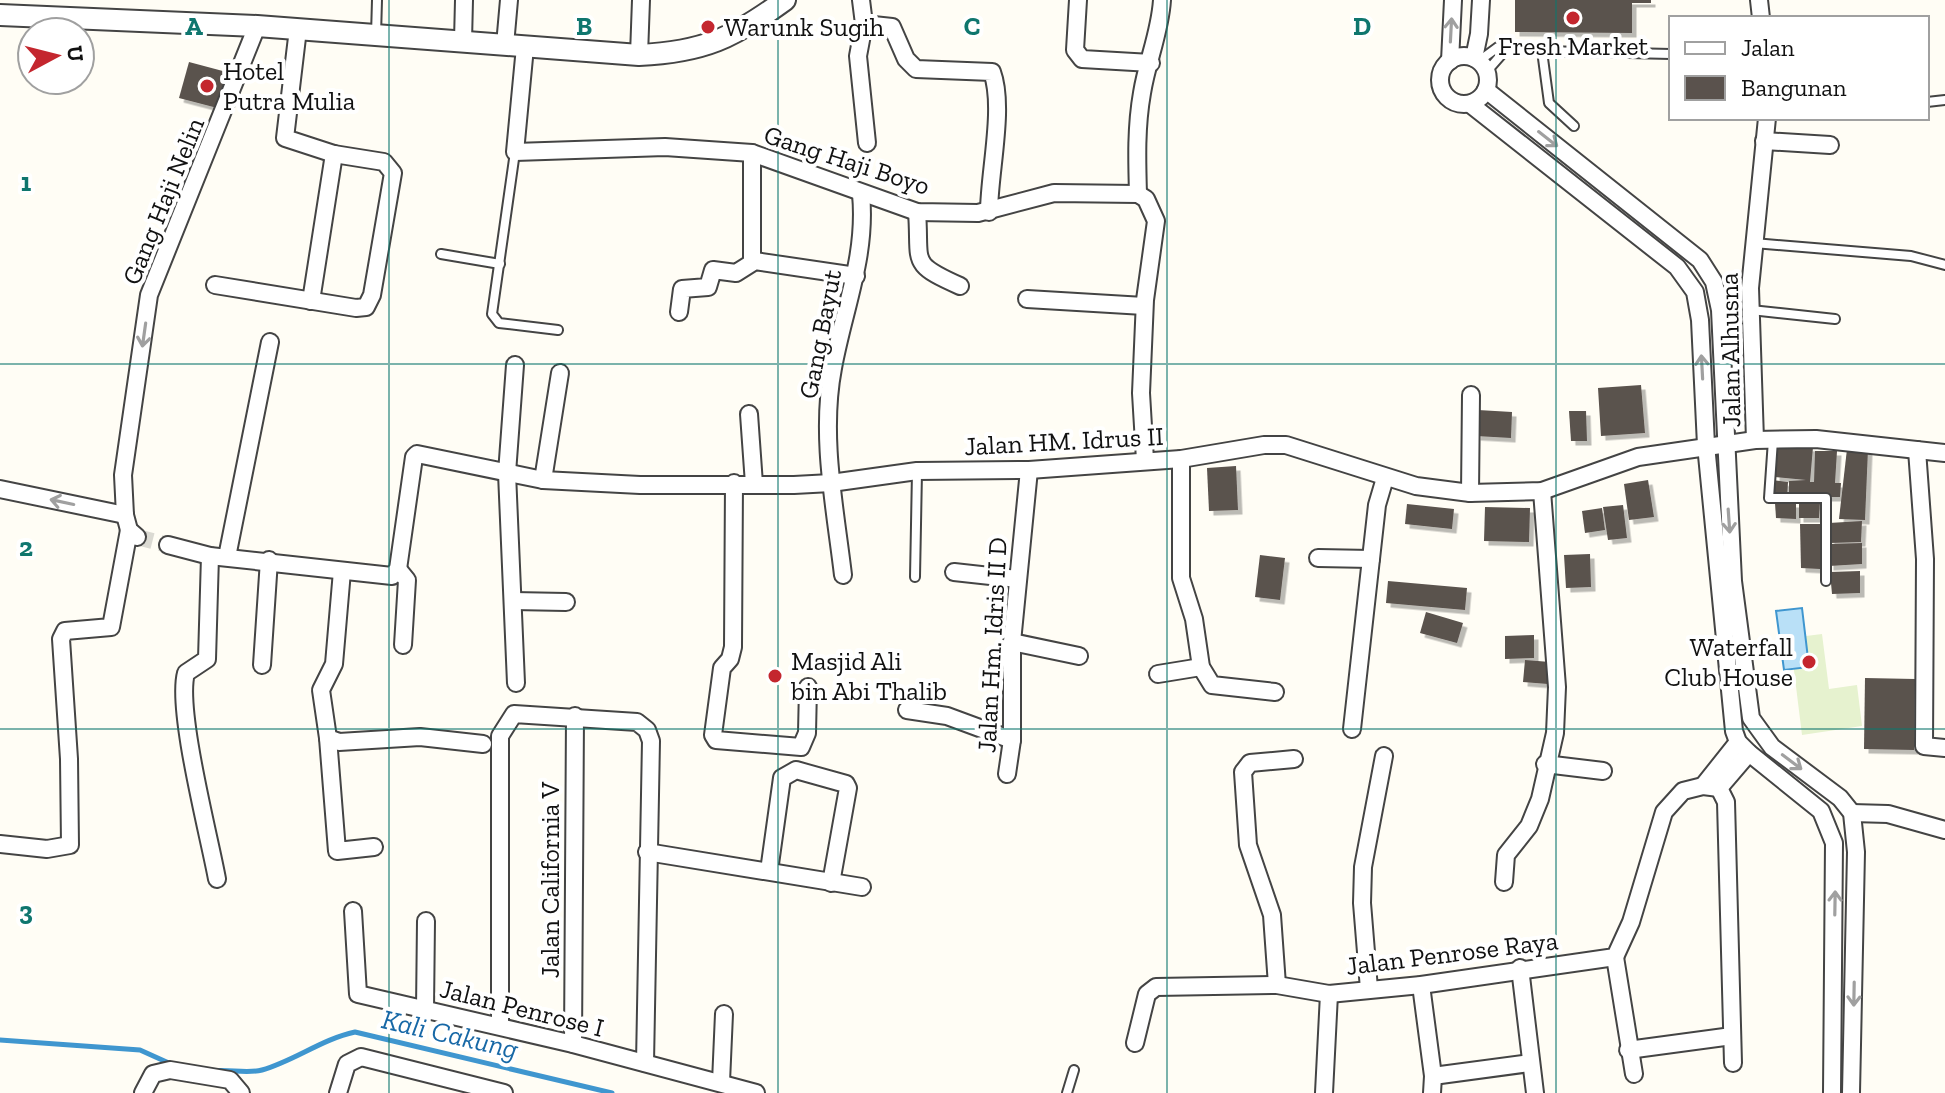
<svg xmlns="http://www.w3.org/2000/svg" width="1945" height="1093" viewBox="0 0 1945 1093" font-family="'Zilla Slab',serif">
  <defs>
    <filter id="shadow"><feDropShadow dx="4.5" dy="4.5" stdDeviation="0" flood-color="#0004"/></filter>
  </defs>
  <rect width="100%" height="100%" fill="#fffdf5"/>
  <polygon fill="#e6f2cf" points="1822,634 1829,689 1857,685 1862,726 1802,735 1790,638"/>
  <polygon fill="#b9e0f7" stroke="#3f96cf" stroke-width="2" points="1802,608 1809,667 1784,670 1776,611"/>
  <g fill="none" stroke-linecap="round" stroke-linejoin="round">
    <g stroke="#3f96cf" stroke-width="5">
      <polyline points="0,1040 140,1050 171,1064"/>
      <path d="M212,1071C228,1069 248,1074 262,1070C294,1061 322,1039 355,1032L612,1093"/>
    </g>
  </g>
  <g fill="#5a524d" filter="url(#shadow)">
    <polygon points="1515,0 1651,0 1651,3 1632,3 1632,33 1515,32"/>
    <polygon points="189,62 234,74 225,110 179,98"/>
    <polygon points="1641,385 1645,433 1601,436 1598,388"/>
    <polygon points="1478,410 1512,412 1511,438 1476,436"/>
    <polygon points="1569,411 1586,411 1587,441 1571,441"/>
    <polygon points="1776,444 1813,447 1810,482 1814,482 1815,451 1837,451 1835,483 1841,483 1840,497 1789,497 1789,481 1806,480 1775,477"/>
    <polygon points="1847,449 1868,449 1865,520 1839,519"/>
    <polygon points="1236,466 1238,510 1209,511 1207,468"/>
    <polygon points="1648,480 1654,517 1629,520 1624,484"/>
    <polygon points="1772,480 1788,482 1787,498 1771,496"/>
    <polygon points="1799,502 1820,503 1819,518 1799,518"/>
    <polygon points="1775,503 1796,503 1796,519 1776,518"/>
    <polygon points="1407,504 1454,509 1452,529 1405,524"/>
    <polygon points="1623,505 1627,538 1608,540 1603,507"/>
    <polygon points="1485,507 1530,508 1529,542 1484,541"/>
    <polygon points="1602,508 1605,530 1585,533 1582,511"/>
    <polygon points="1862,521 1861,542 1830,543 1829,523"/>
    <polygon points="1800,524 1821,524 1820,569 1801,568"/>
    <polygon points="1862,543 1862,564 1829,566 1829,544"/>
    <polygon points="1590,554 1591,587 1566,588 1564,555"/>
    <polygon points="1260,555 1285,558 1280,600 1255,597"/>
    <polygon points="1860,571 1860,593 1832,594 1830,572"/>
    <polygon points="1388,581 1467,588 1465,610 1386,603"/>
    <polygon points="1426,612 1463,623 1457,643 1420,633"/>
    <polygon points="1534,635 1534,658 1505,659 1505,636"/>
    <polygon points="1525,660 1550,662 1548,684 1523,682"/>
    <polygon points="1865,678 1915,679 1914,750 1864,749"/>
  </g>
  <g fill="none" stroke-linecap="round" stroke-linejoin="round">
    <polyline stroke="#dbdad3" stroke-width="16" stroke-dasharray="16 8" stroke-linecap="butt" points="137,537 168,545"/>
    <defs>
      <g id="service">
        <polyline points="376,35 377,0"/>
        <polyline points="1542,51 1549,103 1574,126"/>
        <polyline points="1479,61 1498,47 1509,46 1542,51 1671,54"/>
        <polyline points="1487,71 1509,46"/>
        <polyline points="1927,102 1945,100"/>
        <polyline points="515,152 492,314 499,323 558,330"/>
        <polyline points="1754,243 1911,256 1945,265"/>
        <polyline points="441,254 500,264"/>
        <polyline points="1751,310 1835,319"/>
        <polyline points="1773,440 1769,498 1826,498 1826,581"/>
        <polyline points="915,577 917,472"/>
        <polyline points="1067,1093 1074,1070"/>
      </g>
      <g id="minor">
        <path d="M861,0L864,24L892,27L906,59L916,69L992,72C1005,107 989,173 989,212"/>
        <polyline points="1078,0 1075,50 1082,59 1151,63"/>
        <polyline points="1759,0 1761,18"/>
        <polyline points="864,24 858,56 867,143"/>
        <polyline points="463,41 464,0"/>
        <polyline points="505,45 509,0"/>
        <polyline points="525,47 515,152 665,147 752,153 917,212 978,213 1054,193 1138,194 1146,199 1156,221 1145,300 1141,393 1145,460"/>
        <polyline points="639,55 641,0"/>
        <circle cx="1464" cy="80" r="24"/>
        <polyline points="1474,58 1479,34 1481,0"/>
        <polyline points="1450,61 1453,0"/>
        <polyline points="1486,90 1700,260 1714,282 1720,310 1733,581 1751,718 1772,747 1840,798 1852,813 1856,852 1851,1093"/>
        <polyline points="1470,104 1677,267 1695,292 1700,320 1706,445 1734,731 1738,742 1749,753 1821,811 1834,843 1832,1093"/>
        <polyline points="1764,141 1830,145"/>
        <polyline points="752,153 752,262"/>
        <path d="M1138,194C1137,160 1136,127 1142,93C1147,61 1160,33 1162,0"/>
        <path d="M917,212C921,263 908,263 960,286"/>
        <polyline points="215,285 356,308 366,307 372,295 393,173 384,162 334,154 285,138 298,29"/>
        <polyline points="1027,299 1144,306"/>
        <polyline points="311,301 334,154"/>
        <polyline points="679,312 682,289 708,287 713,270 736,273 755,261 856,276"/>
        <polyline points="515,365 507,473 516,683"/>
        <polyline points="749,414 754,484"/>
        <polyline points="1755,440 1750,288 1767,118"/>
        <polyline points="1917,450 1925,559 1924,746 1945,748"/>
        <polyline points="1181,459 1181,578 1194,619 1201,667 1212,685 1275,692"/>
        <polyline points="543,480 560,373"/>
        <polyline points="734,483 733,647 730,659 722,668 713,735 716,740 801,747 807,733 808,687"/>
        <polyline points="0,489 125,515"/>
        <polyline points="1470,493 1471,395"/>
        <polyline points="137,537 129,530 125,515 123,475 149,295 257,26"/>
        <polyline points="168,545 210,556 392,576 398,569 414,457 417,454 543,480 640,485 794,485 831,483 917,471 1029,470 1181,459 1264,445 1286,445 1416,486 1470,493 1542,491 1638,457 1755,440 1816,439 1945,453"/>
        <path d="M210,556L207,659L186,673C176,710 209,835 217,879"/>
        <polyline points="227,557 270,342"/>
        <polyline points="1318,558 1371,559"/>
        <polyline points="398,569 407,580 403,645"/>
        <polyline points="342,571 334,664 321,690 328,738 339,742 420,737 483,744"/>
        <polyline points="954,572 1018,579"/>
        <path d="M843,575C835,507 820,436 833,368C844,308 867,256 861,194"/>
        <polyline points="513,601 566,602"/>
        <polyline points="1012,642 1079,656"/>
        <polyline points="262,665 269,560"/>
        <polyline points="1158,674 1201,667"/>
        <polyline points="907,710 947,716 1012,740"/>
        <polyline points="1352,729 1377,505 1385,478"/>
        <polyline points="328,738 337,851 374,847"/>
        <polyline points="1545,764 1603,771"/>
        <polyline points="1007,774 1012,740 1012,642 1029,470"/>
        <polyline points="1703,786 1738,742"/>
        <polyline points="1719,788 1726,802 1733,1063"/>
        <polyline points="1719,788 1749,753"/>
        <polyline points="1852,813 1888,814 1945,830"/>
        <polyline points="0,844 47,849 70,845 69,759 61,639 65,631 111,627 129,530"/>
        <polyline points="647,852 862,887"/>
        <polyline points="769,871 782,778 796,770 846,784 848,788 831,883"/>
        <polyline points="1504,882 1506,855 1529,826 1540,799 1555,733 1557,687 1542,491"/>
        <polyline points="353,911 358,994 573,1044 756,1093"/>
        <polyline points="1615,957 1634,1074"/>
        <polyline points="1520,968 1535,1093"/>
        <polyline points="1277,985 1272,915 1248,845 1243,772 1250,763 1294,759"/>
        <polyline points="1421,985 1433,1076 1432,1093"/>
        <polyline points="1369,989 1362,903 1363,867 1384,756"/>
        <polyline points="425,1009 426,921"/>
        <polyline points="500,1026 500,736 514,714 637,722 647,730 651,741 645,1063"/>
        <polyline points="1135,1043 1147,994 1156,987 1277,985 1329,994 1421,985 1615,957 1631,922 1664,812 1683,791 1703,786 1719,788"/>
        <polyline points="573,1044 575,716"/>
        <polyline points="1628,1050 1732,1036"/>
        <polyline points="1433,1076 1530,1063"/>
        <polyline points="721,1082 724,1014"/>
        <polyline points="143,1093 153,1074 170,1070 230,1080 241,1093"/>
        <polyline points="338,1093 347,1064 361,1057 504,1093"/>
        <polyline points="1324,1093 1329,994"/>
      </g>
      <path id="tertiary" d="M0,15L257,26L639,55C704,52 733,38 785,0"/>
    </defs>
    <use href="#service" stroke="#444" stroke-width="12"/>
    <use href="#minor" stroke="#444" stroke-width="20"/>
    <use href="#tertiary" stroke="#444" stroke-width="24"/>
    <use href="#service" stroke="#fff" stroke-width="8"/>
    <use href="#minor" stroke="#fff" stroke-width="16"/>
    <use href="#tertiary" stroke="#fff" stroke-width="20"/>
  </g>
  <defs><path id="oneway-shaft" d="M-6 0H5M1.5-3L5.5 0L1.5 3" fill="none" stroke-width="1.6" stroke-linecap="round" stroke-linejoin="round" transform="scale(2)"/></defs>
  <g stroke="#a0a0a0">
    <use href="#oneway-shaft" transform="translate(1451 30) rotate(-87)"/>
    <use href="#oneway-shaft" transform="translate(1548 139) rotate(38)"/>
    <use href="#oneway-shaft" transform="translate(144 335) rotate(98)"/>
    <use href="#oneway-shaft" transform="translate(1702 367) rotate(-93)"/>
    <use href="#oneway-shaft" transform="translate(62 502) rotate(-168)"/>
    <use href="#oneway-shaft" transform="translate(1729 521) rotate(86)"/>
    <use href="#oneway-shaft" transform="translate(1792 762) rotate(37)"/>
    <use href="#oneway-shaft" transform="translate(1835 903) rotate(-89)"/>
    <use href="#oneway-shaft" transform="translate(1854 994) rotate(91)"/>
  </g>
  <path fill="none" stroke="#0f766e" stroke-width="2" stroke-opacity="0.55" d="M389,0V1093M778,0V1093M1167,0V1093M1556,0V1093M0,364H1945M0,729H1945"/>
  <g fill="#c4262e" stroke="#fff" stroke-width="3">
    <circle cx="1573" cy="18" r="8"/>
    <circle cx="708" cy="27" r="8"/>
    <circle cx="207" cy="86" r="8"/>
    <circle cx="1809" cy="662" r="8"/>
    <circle cx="775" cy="676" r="8"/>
  </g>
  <g text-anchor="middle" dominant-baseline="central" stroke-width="8" stroke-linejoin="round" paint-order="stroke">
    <g font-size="26" fill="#111" stroke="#fff" text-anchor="start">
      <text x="724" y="27">Warunk Sugih</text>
      <text x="1573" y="46" text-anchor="middle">Fresh Market</text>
      <text x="223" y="71">Hotel<tspan x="223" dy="30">Putra Mulia</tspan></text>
      <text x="1793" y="647" text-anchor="end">Waterfall<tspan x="1793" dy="30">Club House</tspan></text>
      <text x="791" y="661">Masjid Ali<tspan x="791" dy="30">bin Abi Thalib</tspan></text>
    </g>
    <g font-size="26" fill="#111" stroke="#fff">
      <text transform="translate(847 160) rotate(18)">Gang Haji Boyo</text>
      <text transform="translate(163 201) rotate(-68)">Gang Haji Nelin</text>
      <text transform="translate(820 334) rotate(-79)">Gang Bayut</text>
      <text transform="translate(1730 350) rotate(-91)">Jalan Alhusna</text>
      <text transform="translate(1064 441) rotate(-3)">Jalan HM. Idrus II</text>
      <text transform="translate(992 645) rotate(-87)">Jalan Hm. Idris II D</text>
      <text transform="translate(550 880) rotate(-90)">Jalan California V</text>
      <text transform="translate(1452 953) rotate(-7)">Jalan Penrose Raya</text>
      <text transform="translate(522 1008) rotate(14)">Jalan Penrose I</text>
    </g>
    <g font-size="28" font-style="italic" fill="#1768a6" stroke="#fff">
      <text transform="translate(450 1034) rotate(13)">Kali Cakung</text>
    </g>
  </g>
  <g font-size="26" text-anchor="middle" font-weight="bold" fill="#0f766e" stroke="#fff" stroke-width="8" stroke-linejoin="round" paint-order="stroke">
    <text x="194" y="35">A</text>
    <text x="584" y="35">B</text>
    <text x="972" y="35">C</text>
    <text x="1362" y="35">D</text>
    <text x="26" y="191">1</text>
    <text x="26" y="556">2</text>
    <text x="26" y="920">3</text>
  </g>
  <rect x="1669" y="16" width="260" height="104" fill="#ffffff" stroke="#a0a0a0" stroke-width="2"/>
  <rect x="1685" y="42" width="40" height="12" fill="#ffffff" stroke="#a0a0a0" stroke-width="2"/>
  <text x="1741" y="56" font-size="24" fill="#111111">Jalan</text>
  <rect x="1685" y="76" width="40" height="24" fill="#5a524d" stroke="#a0a0a0" stroke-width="2"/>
  <text x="1741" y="96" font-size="24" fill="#111111">Bangunan</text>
  <g transform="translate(56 56) rotate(83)"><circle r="38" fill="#ffffff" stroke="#a0a0a0" stroke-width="2"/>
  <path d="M0-6L14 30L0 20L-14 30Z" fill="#c4262e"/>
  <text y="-12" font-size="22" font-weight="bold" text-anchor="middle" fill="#111111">U</text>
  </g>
</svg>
